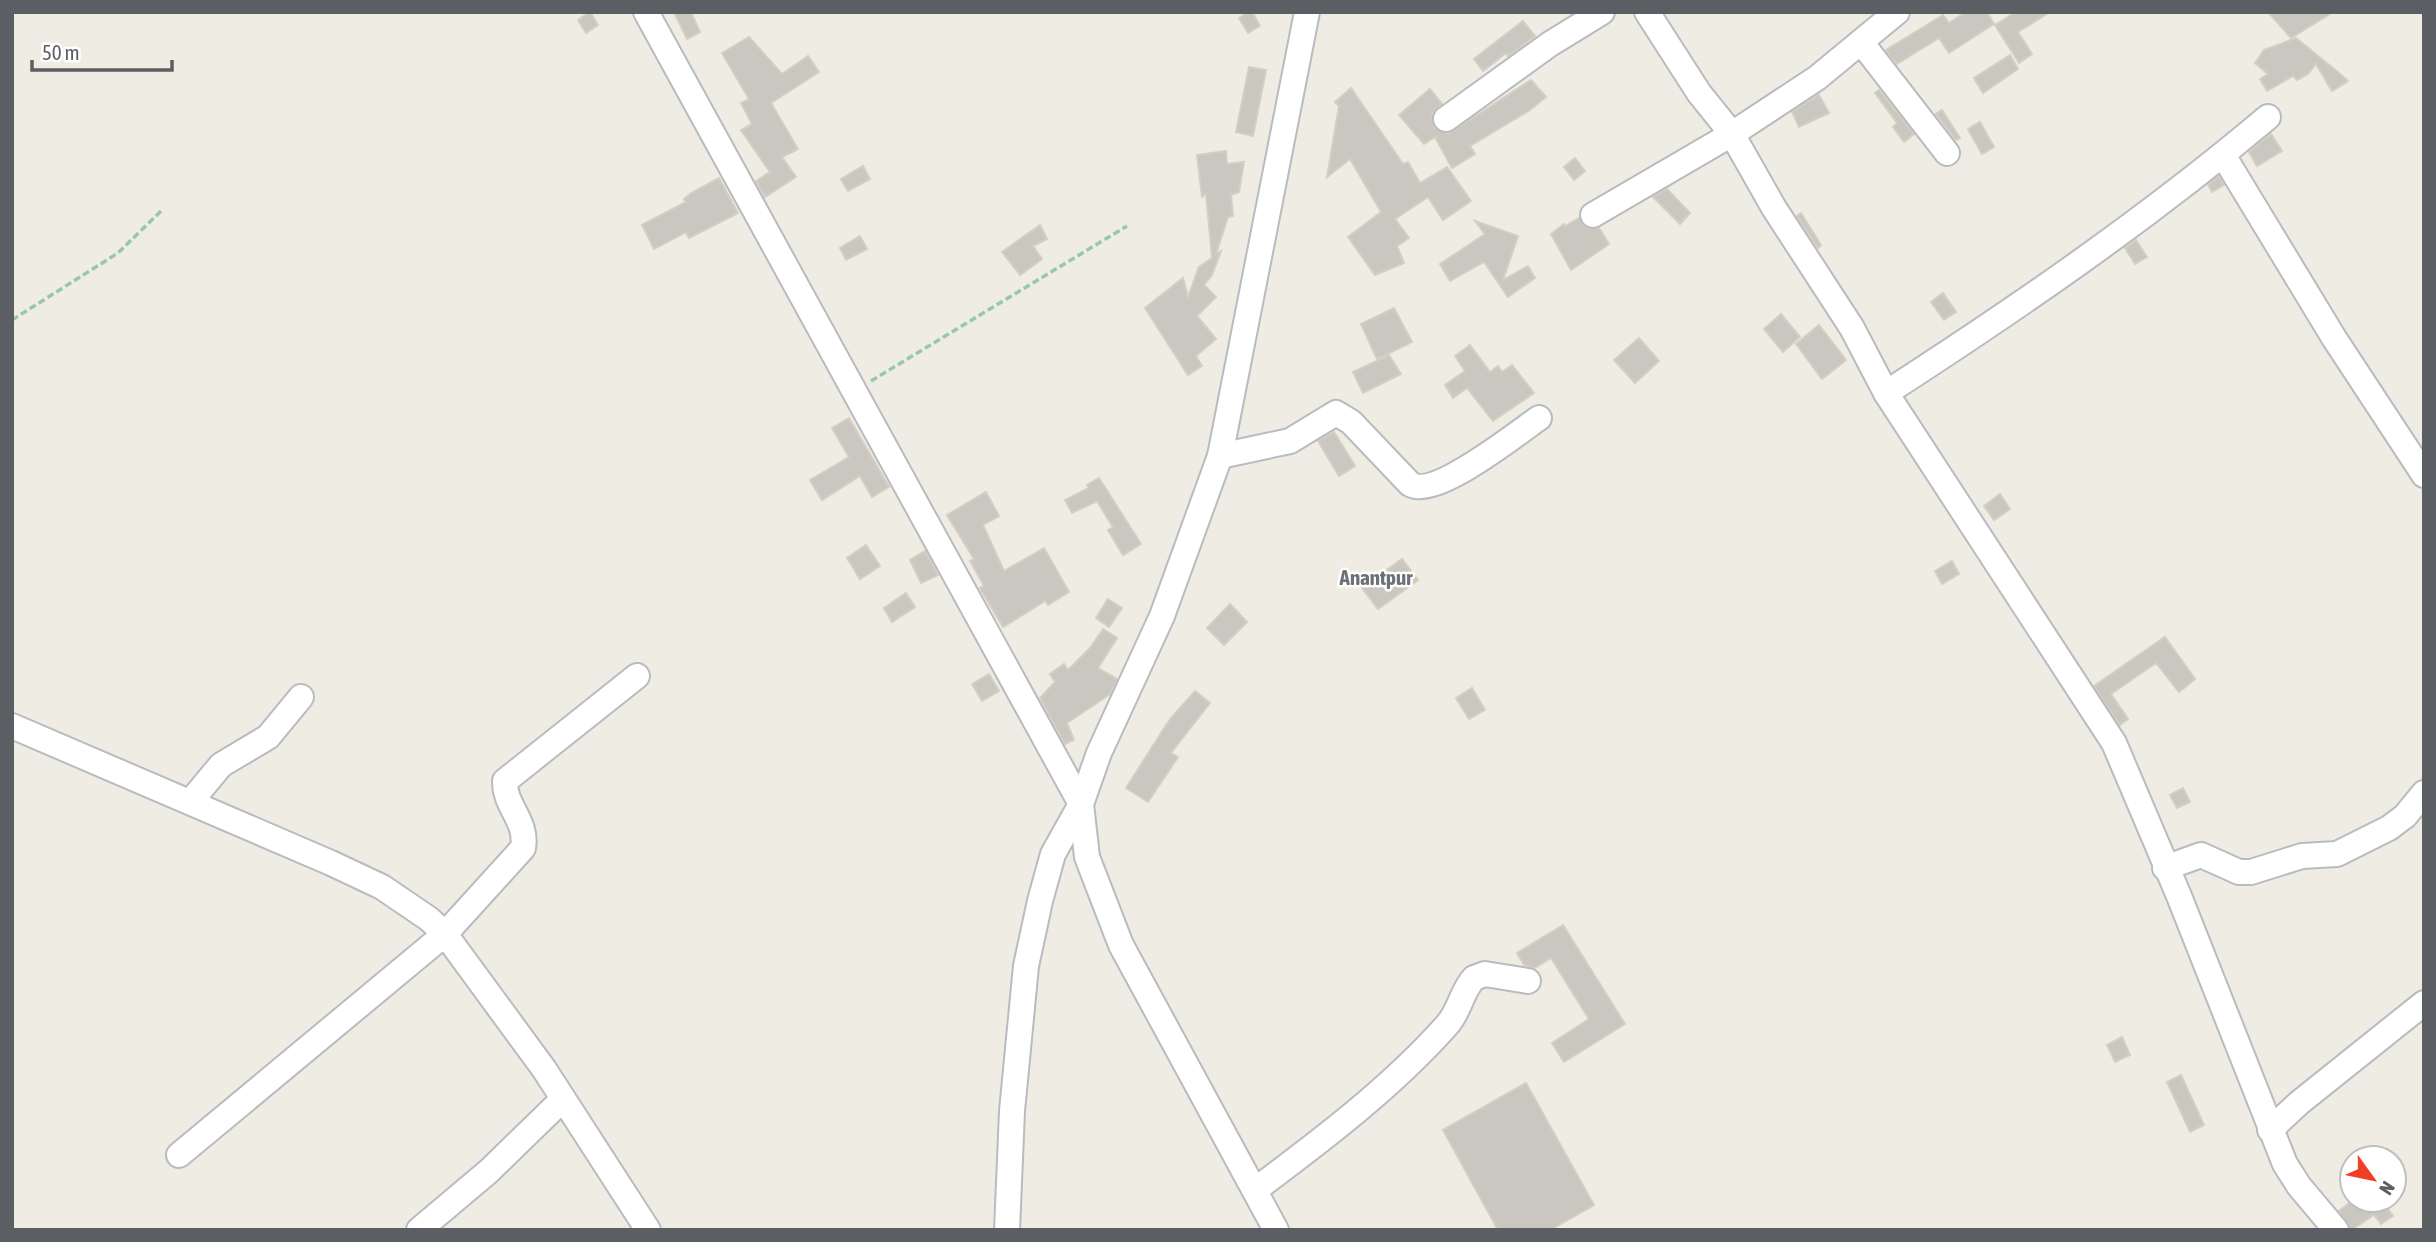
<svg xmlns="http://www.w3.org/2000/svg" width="2436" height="1242" viewBox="0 0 2436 1242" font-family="'Asap Condensed',sans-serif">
  <rect width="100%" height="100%" fill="#efede3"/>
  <g fill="#cac6c0" stroke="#d4cfc1" stroke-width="2">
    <polygon points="590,12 598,25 586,33 578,20"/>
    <polygon points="674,12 691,12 700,32 687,39"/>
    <polygon points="1248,12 1252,12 1260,26 1248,33 1239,18"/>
    <polygon points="1966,12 1987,12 1994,24 1949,53 1939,38 1897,64 1886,50 1943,15 1949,23"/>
    <polygon points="2016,12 2050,12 2018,32 2032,54 2019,63 1995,25"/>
    <polygon points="2268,12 2333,12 2291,38"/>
    <polygon points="1523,21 1535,36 1508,56 1506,53 1483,71 1474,59"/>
    <polygon points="749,37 782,74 808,56 819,72 771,103 798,149 782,157 796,177 765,197 756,181 770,172 741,130 752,124 741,103 749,99 722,53"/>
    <polygon points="2296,38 2339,73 2348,81 2332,91 2316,64 2308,74 2297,80 2293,76 2267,91 2260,79 2268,74 2255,63 2264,50"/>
    <polygon points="2010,55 2018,69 1983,93 1974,78"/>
    <polygon points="1249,67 1266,70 1253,136 1236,132"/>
    <polygon points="1531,80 1546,97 1530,110 1470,146 1475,154 1452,168 1435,137 1424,144 1399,115 1430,89 1442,104 1432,114 1434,127 1448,134"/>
    <polygon points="1351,88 1403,164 1408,162 1420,183 1447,167 1471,201 1443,220 1428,197 1395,219 1409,238 1397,246 1404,263 1375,275 1348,237 1381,212 1350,159 1327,177 1339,106 1335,102"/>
    <polygon points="1879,90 1914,134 1904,142 1893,127 1897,123 1875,93"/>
    <polygon points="1819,95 1829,113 1799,127 1792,112"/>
    <polygon points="1942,110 1960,138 1956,140 1936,114"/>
    <polygon points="1980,122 1994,147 1982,154 1968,129"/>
    <polygon points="2271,134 2282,151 2257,166 2249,152"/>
    <polygon points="1226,151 1227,164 1244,162 1239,192 1231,195 1233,216 1228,217 1216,254 1221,251 1212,275 1204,285 1216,297 1197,316 1216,339 1196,356 1202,366 1188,375 1145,308 1183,278 1188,297 1199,267 1212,258 1206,194 1202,197 1197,155"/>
    <polygon points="1575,158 1585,171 1574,180 1564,167"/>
    <polygon points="863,166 870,179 848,191 841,179"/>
    <polygon points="2219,176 2224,185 2212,192 2208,185"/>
    <polygon points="719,178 738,213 689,238 686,232 654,249 642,225 686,202 684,199 691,193"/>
    <polygon points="1667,189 1690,213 1680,224 1653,197"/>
    <polygon points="1801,213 1821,245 1818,248 1797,216"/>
    <polygon points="1579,218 1586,228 1599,228 1609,244 1571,270 1551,234 1564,224 1565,226"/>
    <polygon points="1475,221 1518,236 1503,280 1528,266 1535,278 1508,297 1484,262 1450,281 1440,264 1485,234"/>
    <polygon points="1040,225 1047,239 1033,246 1042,259 1020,275 1002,252"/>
    <polygon points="860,236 867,249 846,260 840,248"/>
    <polygon points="2136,240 2147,257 2135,264 2125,248"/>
    <polygon points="1943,293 1956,312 1944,320 1931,302"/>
    <polygon points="1394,308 1412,342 1377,359 1361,324"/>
    <polygon points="1781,314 1800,337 1783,352 1764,329"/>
    <polygon points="1819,325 1846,360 1822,379 1796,344"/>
    <polygon points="1639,338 1659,361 1635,383 1614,360"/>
    <polygon points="1470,345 1490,372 1498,366 1502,372 1512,365 1534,393 1493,421 1467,388 1453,398 1445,385 1465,371 1455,356"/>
    <polygon points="1389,355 1401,374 1363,393 1353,372"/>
    <polygon points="849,418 889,487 872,497 860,476 822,500 810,480 849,457 832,428"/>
    <polygon points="1334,432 1355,466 1339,476 1318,441"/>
    <polygon points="1099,478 1141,544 1123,555 1108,530 1113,527 1097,501 1072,513 1065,500 1089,488 1087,485"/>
    <polygon points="986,492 999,516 983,525 1004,571 1044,548 1069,592 1048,605 1045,601 1003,627 980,588 984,586 970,561 974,559 947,515"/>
    <polygon points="2000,494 2010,509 1994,520 1984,506"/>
    <polygon points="866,545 880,566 860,579 847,558"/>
    <polygon points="925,551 938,575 921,583 910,560"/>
    <polygon points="1402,559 1418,580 1378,609 1362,588"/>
    <polygon points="1952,561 1959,574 1942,584 1935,571"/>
    <polygon points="906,593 915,607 892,622 884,608"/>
    <polygon points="1108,599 1122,608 1109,627 1096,618"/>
    <polygon points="1230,604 1247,622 1224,645 1207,628"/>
    <polygon points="1103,629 1117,638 1098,668 1117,679 1110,694 1067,723 1074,740 1065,744 1040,698 1055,682 1050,674 1064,664 1068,670 1090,648"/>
    <polygon points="2165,637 2195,679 2179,692 2156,663 2111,694 2128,719 2120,725 2094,686"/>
    <polygon points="989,674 999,691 982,701 972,684"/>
    <polygon points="1472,688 1485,710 1469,719 1456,698"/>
    <polygon points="1195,691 1210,703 1171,753 1178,757 1148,802 1126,788 1170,719"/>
    <polygon points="2183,788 2190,802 2177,808 2170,795"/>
    <polygon points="1563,925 1625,1024 1564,1062 1552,1043 1589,1019 1551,958 1535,968 1524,965 1517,953"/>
    <polygon points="2122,1037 2130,1055 2115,1062 2107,1045"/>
    <polygon points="2181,1075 2204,1125 2190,1132 2167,1082"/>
    <polygon points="1526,1083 1594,1205 1550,1230 1498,1230 1443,1130"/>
    <polygon points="2353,1200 2394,1200 2386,1206 2393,1216 2381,1224 2374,1215 2351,1230 2339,1211"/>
  </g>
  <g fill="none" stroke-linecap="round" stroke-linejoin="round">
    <defs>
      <g id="minor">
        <polyline points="646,12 1081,804 1087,857 1121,945 1276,1230"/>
        <polyline points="1647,12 1699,93 1732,134 1774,208 1852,328 1886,393 2114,743 2179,896 2285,1164 2299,1186 2336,1230"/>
        <polyline points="1861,42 1947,153"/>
        <polyline points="1446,119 1550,44 1602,12"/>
        <polyline points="2223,155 2334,338 2424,475"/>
        <polyline points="1593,215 1732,134 1817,78 1897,12"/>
        <path d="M1886,393C2019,307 2147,219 2268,117"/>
        <path d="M1220,456L1290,441L1336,413L1351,422L1410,484C1435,499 1516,434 1539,418"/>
        <polyline points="12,726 331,863 382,887 429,919 445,934 544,1069 648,1230"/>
        <polyline points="191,801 221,765 268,737 301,697"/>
        <polyline points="2165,868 2201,855 2239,872 2251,872 2302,856 2337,854 2389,828 2405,816 2424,793"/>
        <polyline points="2270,1130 2299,1103 2424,1003"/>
        <path d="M179,1155L445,934L523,848C528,821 504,806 505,781L637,676"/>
        <path d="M1255,1190C1322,1140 1392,1087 1447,1025C1460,1011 1461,992 1474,978L1485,974L1528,981"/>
        <polyline points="419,1230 489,1171 563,1099"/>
        <polyline points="1007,1230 1012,1111 1026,966 1040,901 1053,854 1081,804 1099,753 1162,616 1220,456 1307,12"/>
      </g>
    </defs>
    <use href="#minor" stroke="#b8bbc0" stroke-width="28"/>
    <g stroke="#97c9a7" stroke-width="3.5" stroke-dasharray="7 3.5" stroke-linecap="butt">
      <polyline points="12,320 118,253 163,209"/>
      <polyline points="871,381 1127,226"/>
    </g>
    <use href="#minor" stroke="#fff" stroke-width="24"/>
  </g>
  <g text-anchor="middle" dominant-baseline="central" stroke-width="5" stroke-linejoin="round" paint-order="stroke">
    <g font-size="21" font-weight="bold" fill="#6c7177" stroke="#fff">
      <text x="1376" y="577">Anantpur</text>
    </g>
  </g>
  <rect width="2436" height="1242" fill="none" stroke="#5b5f64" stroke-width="28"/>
  <g transform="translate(2373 1179) rotate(123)"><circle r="33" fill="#ffffff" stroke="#bdbfc1" stroke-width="2"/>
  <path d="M0-5L12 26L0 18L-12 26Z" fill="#f13f26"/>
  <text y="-10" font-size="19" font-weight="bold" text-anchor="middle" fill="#5b5f64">N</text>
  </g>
  <path d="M32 60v10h140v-10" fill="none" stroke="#5b5f64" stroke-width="3.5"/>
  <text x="42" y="60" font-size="21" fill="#5b5f64" stroke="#ffffff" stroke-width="5" paint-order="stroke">50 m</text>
</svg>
